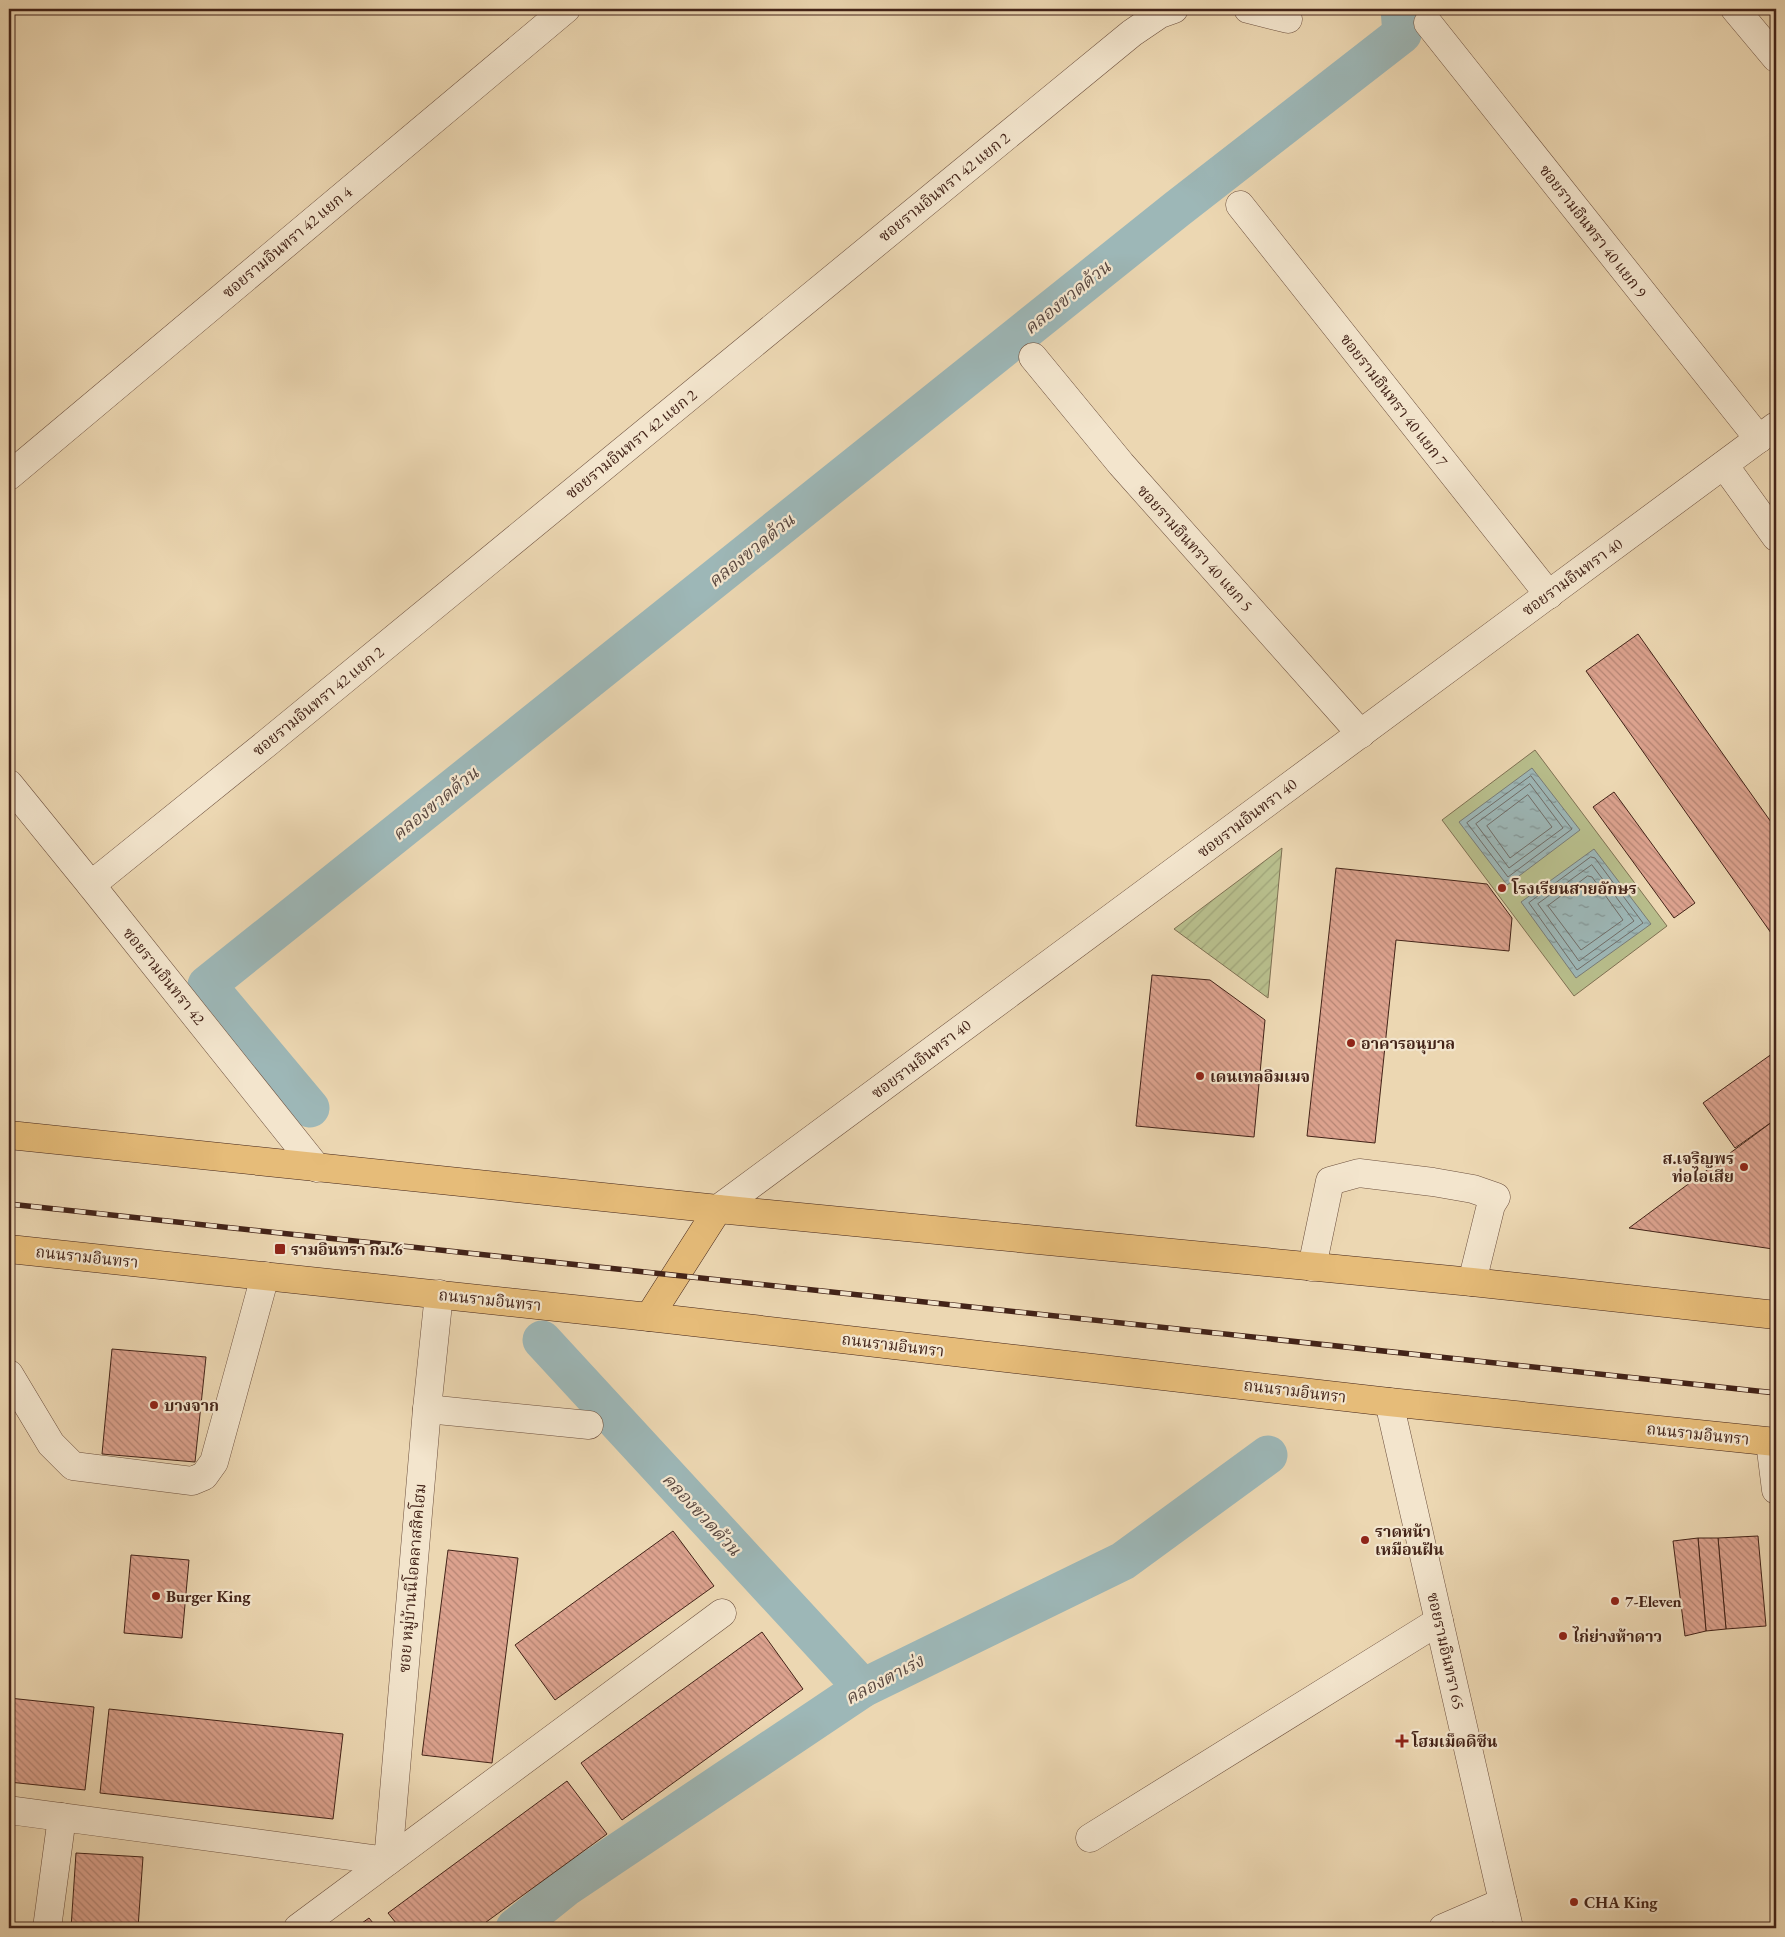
<svg xmlns="http://www.w3.org/2000/svg" width="1785" height="1937" viewBox="0 0 1785 1937" font-family="'EB Garamond','Noto Serif Thai',serif">
  <defs>
    <pattern id="garden-furrows" width="10" height="10" patternUnits="userSpaceOnUse" patternTransform="scale(1.25)"><rect width="10" height="10" fill="#b8be8c"/><path d="M-1 1l2-2M0 10L10 0M9 11l2-2" fill="none" stroke="#9fa378"/></pattern>
    <pattern id="water-ripples" width="26" height="14" patternUnits="userSpaceOnUse" patternTransform="scale(1.25)"><rect width="26" height="14" fill="#9db7b7"/><path d="M2 4q2-2 4 0t4 0M15 11q2-2 4 0t4 0" fill="none" stroke="#829494"/></pattern>
    <pattern id="building-back-hatch" width="6" height="6" patternUnits="userSpaceOnUse" patternTransform="scale(1.25)"><rect width="6" height="6" fill="#dca28e"/><path d="M-1 5l2 2M0 0l6 6M5-1l2 2" fill="none" stroke="#b48473"/></pattern>
  </defs>
  <rect width="100%" height="100%" fill="#ecd7b2"/>
  <filter id="stains"><feTurbulence type="fractalNoise" baseFrequency=".004" numOctaves="4"/><feColorMatrix values="0 0 0 0 .2 0 0 0 0 .09 0 0 0 0 .02 0 0 0 .5 -.17"/></filter>
  <radialGradient id="worn" r=".72"><stop offset=".6" stop-color="#630" stop-opacity="0"/><stop offset="1" stop-color="#630" stop-opacity=".3"/></radialGradient>
  <polygon fill="url(#garden-furrows)" stroke="#7e7052" points="1282,848 1268,998 1174,929"/>
  <polygon fill="#b8be8c" stroke="#7e7052" points="1535,750 1667,926 1574,996 1442,820"/>
  <g fill="url(#water-ripples)" stroke="#797c77">
    <polygon points="1532,768 1580,830 1507,885 1459,822"/>
    <polygon points="1594,849 1651,924 1576,978 1521,902"/>
  </g>
  <g fill="none" stroke-linecap="round" stroke-linejoin="round">
    <g stroke="#706d68" stroke-width="1">
      <polygon points="1531,776 1572,829 1508,877 1467,823"/>
      <polygon points="1530,784 1563,828 1509,868 1476,824"/>
      <polygon points="1528,795 1552,827 1510,858 1487,826"/>
      <polygon points="1591,857 1595,858 1643,923 1577,970 1529,903"/>
      <polygon points="1592,865 1634,921 1579,961 1538,904"/>
      <polygon points="1588,876 1592,877 1623,920 1581,950 1548,906"/>
    </g>
    <g stroke="#9db7b7" stroke-width="39">
      <polyline points="310,1108 207,985 1177,209 1402,34 1400,9"/>
      <polyline points="542,1340 863,1688"/>
      <polyline points="515,1928 566,1887 863,1688 1123,1561 1268,1455"/>
    </g>
  </g>
  <g fill="url(#building-back-hatch)" stroke="#432318">
    <polygon points="1638,634 1776,829 1776,940 1586,671"/>
    <polygon points="1614,792 1695,903 1674,918 1593,807"/>
    <polygon points="1336,868 1487,884 1512,918 1509,951 1396,940 1375,1143 1307,1136"/>
    <polygon points="1152,975 1210,980 1265,1020 1254,1137 1136,1126"/>
    <polygon points="1776,1051 1776,1119 1735,1148 1703,1103"/>
    <polygon points="1776,1119 1776,1224 1773,1249 1629,1228"/>
    <polygon points="1776,1224 1776,1249 1773,1249"/>
    <polygon points="112,1349 206,1357 195,1462 102,1454"/>
    <polygon points="673,1531 714,1586 555,1700 515,1645"/>
    <polygon points="1758,1536 1766,1626 1726,1629 1718,1538"/>
    <polygon points="1698,1538 1718,1538 1726,1629 1706,1631"/>
    <polygon points="1698,1538 1706,1631 1685,1636 1673,1541"/>
    <polygon points="448,1550 518,1558 492,1763 422,1755"/>
    <polygon points="131,1555 189,1560 182,1638 124,1633"/>
    <polygon points="762,1632 803,1689 622,1820 581,1763"/>
    <polygon points="9,1698 94,1707 85,1790 9,1782"/>
    <polygon points="109,1709 343,1734 333,1819 100,1793"/>
    <polygon points="567,1781 607,1834 478,1928 400,1928 388,1913"/>
    <polygon points="76,1853 143,1857 138,1928 71,1928"/>
    <polygon points="369,1918 377,1928 355,1928"/>
  </g>
  <g fill="none" stroke-linecap="round" stroke-linejoin="round">
    <defs>
      <g id="minor">
        <polyline points="1248,9 1288,19"/>
        <polyline points="1735,9 1776,58"/>
        <polyline points="1428,23 1759,439"/>
        <polyline points="1240,205 1549,595"/>
        <polyline points="1033,357 1121,464 1361,734"/>
        <polyline points="1724,465 1776,537"/>
        <polyline points="9,476 566,9"/>
        <polyline points="9,784 91,885 317,1168"/>
        <polyline points="91,885 267,743 1132,33 1160,14 1174,9"/>
        <polyline points="718,1209 1776,426"/>
        <polyline points="1312,1267 1330,1181 1359,1173 1433,1182 1473,1189 1496,1197 1491,1205 1472,1282"/>
        <polyline points="9,1374 51,1444 73,1466 192,1481 204,1476 214,1462 265,1276"/>
        <polyline points="1389,1402 1509,1928"/>
        <polyline points="427,1409 589,1425"/>
        <polyline points="1770,1442 1776,1490"/>
        <polyline points="9,1810 388,1861 427,1409 439,1294"/>
        <polyline points="1090,1838 1439,1621"/>
        <polyline points="47,1928 62,1817"/>
        <polyline points="298,1928 722,1613"/>
        <polyline points="1443,1928 1503,1902"/>
      </g>
      <g id="major">
        <polyline points="9,1135 718,1209 1472,1282 1776,1315"/>
        <polyline points="9,1249 649,1317 1389,1402 1776,1442"/>
        <polyline points="649,1317 718,1209"/>
      </g>
    </defs>
    <use href="#minor" stroke="#6d503e" stroke-width="29"/>
    <use href="#major" stroke="#432318" stroke-width="29"/>
    <use href="#minor" stroke="#f3e5cd" stroke-width="28"/>
    <use href="#major" stroke="#e6bc79" stroke-width="28"/>
    <defs>
      <polyline id="rail" points="9,1204 1776,1393"/>
    </defs>
    <use href="#rail" stroke="#432318" stroke-width="5.5"/>
    <use href="#rail" stroke="#f3e5cd" stroke-width="4" stroke-dasharray="11" stroke-linecap="butt"/>
  </g>
  <g fill="#8f2418" stroke="#f3e5cd" stroke-width="2">
    <circle cx="1502" cy="888" r="5"/>
    <circle cx="1351" cy="1043" r="5"/>
    <circle cx="1200" cy="1076" r="5"/>
    <circle cx="1744" cy="1167" r="5"/>
    <rect x="274" y="1243" width="12" height="12" rx="2.5"/>
    <circle cx="154" cy="1405" r="5"/>
    <circle cx="1365" cy="1540" r="5"/>
    <circle cx="156" cy="1596" r="5"/>
    <circle cx="1615" cy="1601" r="5"/>
    <circle cx="1563" cy="1636" r="5"/>
    <path d="M1399.5 1733.5h5v5h5v5h-5v5h-5v-5h-5v-5h5z"/>
    <circle cx="1574" cy="1902" r="5"/>
  </g>
  <g text-anchor="middle" dominant-baseline="central" stroke-width="4.5" stroke-linejoin="round" paint-order="stroke">
    <g font-size="16" fill="#432318" stroke="#f3e5cd">
      <text transform="translate(944 187) rotate(-39)">ซอยรามอินทรา 42 แยก 2</text>
      <text transform="translate(1593 231) rotate(52)">ซอยรามอินทรา 40 แยก 9</text>
      <text transform="translate(287 242) rotate(-40)">ซอยรามอินทรา 42 แยก 4</text>
      <text transform="translate(1394 400) rotate(52)">ซอยรามอินทรา 40 แยก 7</text>
      <text transform="translate(631 444) rotate(-39)">ซอยรามอินทรา 42 แยก 2</text>
      <text transform="translate(1195 548) rotate(48)">ซอยรามอินทรา 40 แยก 5</text>
      <text transform="translate(1572 577) rotate(-36)">ซอยรามอินทรา 40</text>
      <text transform="translate(318 701) rotate(-39)">ซอยรามอินทรา 42 แยก 2</text>
      <text transform="translate(1247 818) rotate(-37)">ซอยรามอินทรา 40</text>
      <text transform="translate(164 976) rotate(51)">ซอยรามอินทรา 42</text>
      <text transform="translate(921 1059) rotate(-37)">ซอยรามอินทรา 40</text>
      <text transform="translate(87 1257) rotate(6)">ถนนรามอินทรา</text>
      <text transform="translate(490 1300) rotate(6)">ถนนรามอินทรา</text>
      <text transform="translate(893 1345) rotate(7)">ถนนรามอินทรา</text>
      <text transform="translate(1295 1391) rotate(7)">ถนนรามอินทรา</text>
      <text transform="translate(1698 1434) rotate(6)">ถนนรามอินทรา</text>
      <text transform="translate(412 1578) rotate(-85)">ซอย หมู่บ้านนีโอคลาสสิคโฮม</text>
      <text transform="translate(1446 1651) rotate(77)">ซอยรามอินทรา 65</text>
    </g>
    <g font-size="16" font-weight="bold" fill="#432318" stroke="#f3e5cd" text-anchor="start">
      <text x="1512" y="888">โรงเรียนสายอักษร</text>
      <text x="1361" y="1043">อาคารอนุบาล</text>
      <text x="1210" y="1076">เดนเทลอิมเมจ</text>
      <text x="1734" y="1158" text-anchor="end">ส.เจริญพร<tspan x="1734" dy="18">ท่อไอเสีย</tspan></text>
      <text x="291" y="1249">รามอินทรา กม.6</text>
      <text x="164" y="1405">บางจาก</text>
      <text x="1375" y="1531">ราดหน้า<tspan x="1375" dy="18">เหมือนฝัน</tspan></text>
      <text x="166" y="1596">Burger King</text>
      <text x="1625" y="1601">7-Eleven</text>
      <text x="1573" y="1636">ไก่ย่างห้าดาว</text>
      <text x="1412" y="1741">โฮมเม็ดดิซีน</text>
      <text x="1584" y="1902">CHA King</text>
    </g>
    <g font-size="18" font-style="italic" fill="#5a4840" stroke="#f3e5cd">
      <text transform="translate(1067 297) rotate(-39)">คลองขวดด้วน</text>
      <text transform="translate(751 550) rotate(-39)">คลองขวดด้วน</text>
      <text transform="translate(435 803) rotate(-39)">คลองขวดด้วน</text>
      <text transform="translate(702 1514) rotate(47)">คลองขวดด้วน</text>
      <text transform="translate(884 1679) rotate(-28)">คลองตาเร่ง</text>
    </g>
  </g>
  <rect width="1785" height="1937" fill="none" stroke="#ecd7b2" stroke-width="30"/>
  <rect x="10" y="10" width="1765" height="1917" fill="none" stroke="#432318" stroke-width="2.5"/>
  <rect x="15" y="15" width="1755" height="1907" fill="none" stroke="#432318"/>
  <rect width="100%" height="100%" filter="url(#stains)"/>
  <rect width="100%" height="100%" fill="url(#worn)"/>
</svg>
